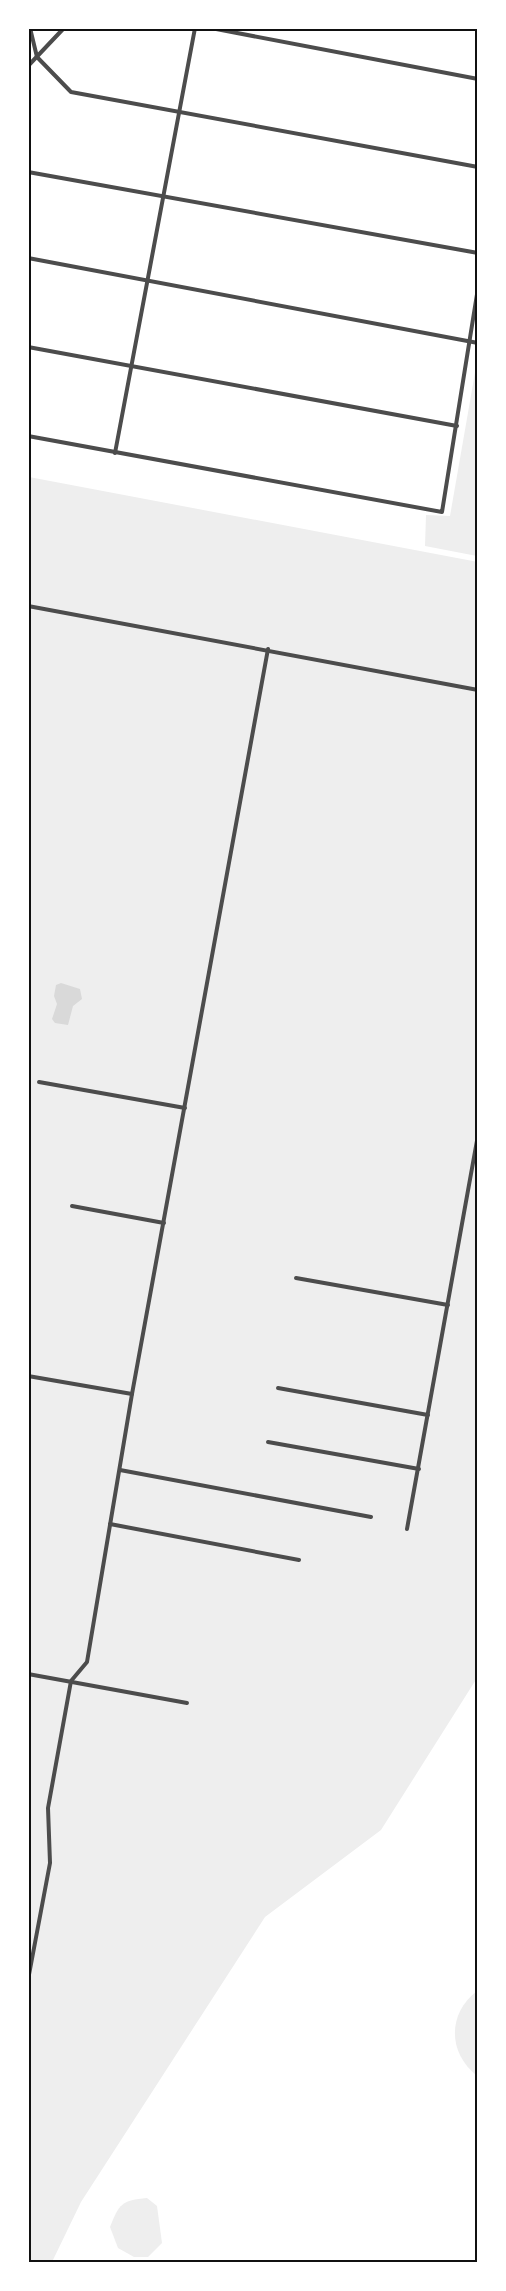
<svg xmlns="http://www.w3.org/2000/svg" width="506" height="2291" viewBox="0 0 506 2291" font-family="Helvetica,sans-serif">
  <rect width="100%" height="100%" fill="#fff"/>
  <g fill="#eee">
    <polygon points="477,361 477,556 425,546 426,515 450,516"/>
    <polygon points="29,477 478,562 477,1678 381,1830 265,1917 81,2202 52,2262 29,2262"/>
    <path d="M477,1991V2076C448,2053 447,2014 477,1991Z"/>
    <path d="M147,2198L157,2206L162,2243L148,2257H134L118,2248L110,2227C119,2204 122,2200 147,2198Z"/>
  </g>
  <polygon fill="#d9d9d9" points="61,983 80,989 82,999 73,1006 68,1025 55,1023 52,1019 57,1004 54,996 56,985"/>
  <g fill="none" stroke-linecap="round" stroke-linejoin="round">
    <g stroke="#4c4c4c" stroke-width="4">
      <polyline points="30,28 37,57 71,92 478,167"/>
      <polyline points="211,28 478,79"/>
      <polyline points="28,66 64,28"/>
      <polyline points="28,172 478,253"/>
      <polyline points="28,258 478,343"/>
      <polyline points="28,347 457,426"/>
      <polyline points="28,436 442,512 478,288"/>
      <polyline points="115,453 195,28"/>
      <polyline points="28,606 478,690"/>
      <polyline points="39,1082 185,1108"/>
      <polyline points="72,1206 164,1223"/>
      <polyline points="296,1278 448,1305"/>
      <polyline points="28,1376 132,1394"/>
      <polyline points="278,1388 428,1415"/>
      <polyline points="268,1442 419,1469"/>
      <polyline points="120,1470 371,1517"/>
      <polyline points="110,1524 299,1560"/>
      <polyline points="407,1529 478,1135"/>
      <polyline points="28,1674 187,1703"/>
      <polyline points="28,1980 50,1863 48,1808 71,1681 87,1662 132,1394 268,649"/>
    </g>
  </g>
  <rect width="506" height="2291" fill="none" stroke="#ffffff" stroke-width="60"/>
  <rect x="30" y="30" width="446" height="2231" fill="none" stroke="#111" stroke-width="2"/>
</svg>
